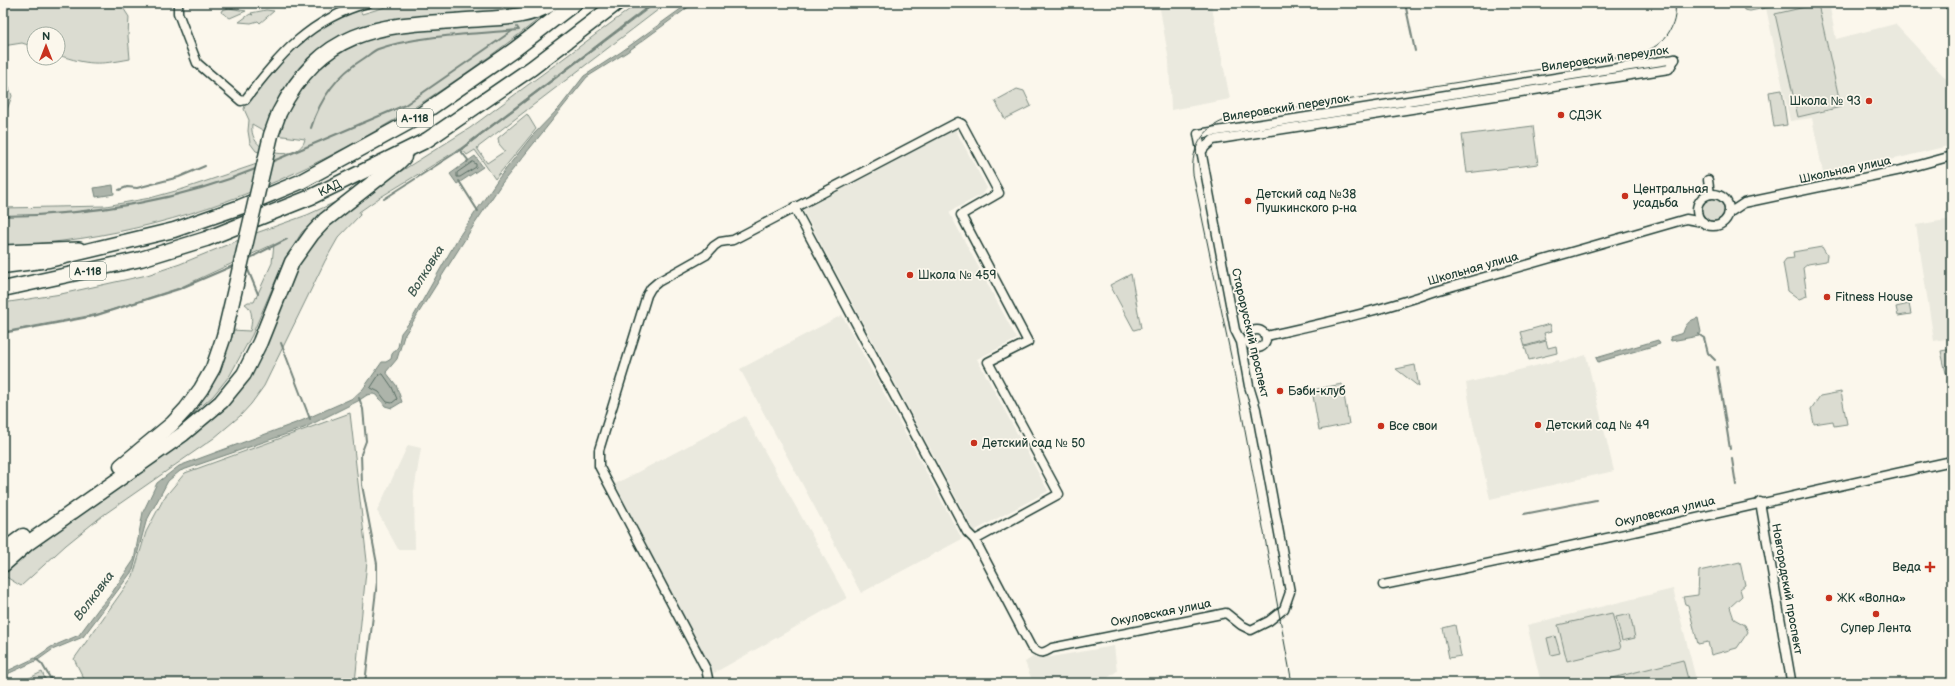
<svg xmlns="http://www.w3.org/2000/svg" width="1955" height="686" viewBox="0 0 1955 686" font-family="'Balsamiq Sans',sans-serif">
  <rect width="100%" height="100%" fill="#fbf7ec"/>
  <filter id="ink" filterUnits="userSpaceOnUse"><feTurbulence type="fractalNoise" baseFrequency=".025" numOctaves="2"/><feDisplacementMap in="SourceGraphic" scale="8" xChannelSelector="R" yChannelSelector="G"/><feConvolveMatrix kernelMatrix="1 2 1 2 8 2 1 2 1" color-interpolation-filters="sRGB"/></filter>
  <g filter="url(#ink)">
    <g fill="#eae9de">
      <polygon points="1159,3 1211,3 1230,99 1171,110 1169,61"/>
      <polygon points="1791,3 1829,3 1836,39 1895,24 1951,84 1952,145 1899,158 1823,173 1812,118 1790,121 1766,8"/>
      <polygon points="955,129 987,188 983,194 949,212 1017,339 977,359 1048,491 974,531 803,210"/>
      <polygon points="1952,219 1952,338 1934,341 1916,225"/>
      <polygon points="842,315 962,539 861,593 740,369"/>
      <polygon points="1586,355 1614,471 1490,499 1472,419 1466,383 1559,360 1560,363"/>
      <polygon points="745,416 847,598 714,673 615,484"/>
      <polygon points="408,445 421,448 414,491 415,549 398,549 377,511"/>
      <polygon points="1673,589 1697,683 1541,683 1527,625"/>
      <polygon points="1114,646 1117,671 1101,683 1033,683 1025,662 1036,655 1051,657"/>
    </g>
    <g fill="#dbdcd1" stroke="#7d8c82">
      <path d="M3,3H120L129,17L128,36L130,59C98,65 89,65 58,55V34H34V47L22,43L3,46Z"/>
      <path d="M399,3L408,4L545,3L520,10L393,20L366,26L348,33L294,76L277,103L266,132L252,124C248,157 300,163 305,139L276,135L283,112L309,74L361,37L549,11C388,139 213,237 3,246V208L106,206L150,198L183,189L254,165L271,156L256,151L250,143L248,131L249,120L244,109L246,102L288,52L323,25L359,8L362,14Z"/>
      <polygon points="638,3 652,3 558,75 554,75 555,77 461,148 379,198 359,212 360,215 338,238 325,261 264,386 251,404 240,416 214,438 102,516 66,545 21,586 3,575 3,569 238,389 297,266 324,229 355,200 470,128"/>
      <polygon points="656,3 667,3 477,148 487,163 505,151 499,144 498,138 527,114 536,129 495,179 475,150 467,155 462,149"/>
      <polygon points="1742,3 1791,3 1750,11 1744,10"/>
      <polygon points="1818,4 1841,107 1798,117 1775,14"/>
      <polygon points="229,8 246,11 230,18 221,12 222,10"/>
      <polygon points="266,10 274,11 260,23 258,21 251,23 239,22 250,14 253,15 251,13"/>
      <polygon points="3,70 12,96 5,115 3,115"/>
      <polygon points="1017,89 1024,91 1031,106 1005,119 995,101"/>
      <polygon points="1782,90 1787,125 1774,127 1769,92"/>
      <polygon points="1533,126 1538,164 1467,173 1462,135"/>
      <circle cx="1713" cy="209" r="12"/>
      <path d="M340,200L302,232L284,261L252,335L230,375L213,396L185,421L183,419L231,330L250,331C252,323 254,309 245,304L248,302H254L272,263L274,244L179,288L98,314L3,332V303L61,294L147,275L180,264L256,233L307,215Z"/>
      <polygon points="1822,247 1827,255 1826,261 1808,264 1803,268 1807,296 1799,299 1788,291 1783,263 1786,259 1794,258 1793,252"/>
      <polygon points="1131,274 1141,328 1134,330 1110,285"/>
      <polygon points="1909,304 1911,314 1898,316 1896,307"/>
      <polygon points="1550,324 1552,331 1544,333 1546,340 1525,346 1521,332"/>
      <polygon points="1546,341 1548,348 1556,346 1557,353 1529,360 1525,347"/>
      <polygon points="1952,349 1952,373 1946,373 1941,351"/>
      <polygon points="1415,365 1419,387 1396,369"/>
      <polygon points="1342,384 1349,424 1319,430 1312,390"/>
      <polygon points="1841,392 1847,424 1834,426 1833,421 1814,424 1811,409 1820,396"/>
      <polygon points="350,413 367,561 355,683 86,683 74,659 133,576 146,532 164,498 185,473"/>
      <polygon points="1740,562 1745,585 1740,589 1742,596 1730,607 1734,619 1745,625 1748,632 1737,648 1711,655 1708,642 1698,644 1688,605 1685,604 1683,597 1698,595 1699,571"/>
      <polygon points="1612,613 1621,648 1567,661 1558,625"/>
      <polygon points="1630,614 1635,638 1622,641 1616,617"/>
      <polygon points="1455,625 1461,656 1449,658 1443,628"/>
      <polygon points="1555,636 1560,653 1551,655 1547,638"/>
      <polygon points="1683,660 1689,683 1593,683"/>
      <polygon points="42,672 47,683 19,683"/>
    </g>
    <g fill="#adb4aa" stroke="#74847b">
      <polygon points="689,3 694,3 627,52 587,77 502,183 474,225 404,336 397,359 386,372 396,385 402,402 392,408 385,406 377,395 373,394 367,395 358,401 304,428 180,471 168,481 146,522 133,570 83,637 52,650 38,660 3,676 3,673 35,658 51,647 79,635 99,608 109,597 134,560 143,512 157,483 179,466 301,421 353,398 363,389 382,362 386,362 391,359 392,354 398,347 401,333 412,319 458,238 498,179 532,136 560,107 584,76 621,52"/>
      <polygon points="475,156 483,167 457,184 450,174"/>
      <polygon points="113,185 114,194 96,197 94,188"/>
      <path d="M1698,318L1701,332L1699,336L1671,341L1670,337L1683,333C1685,325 1689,320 1698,318Z"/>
      <polygon points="1658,340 1660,344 1598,362 1596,358"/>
    </g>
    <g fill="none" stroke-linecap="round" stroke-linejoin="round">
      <g stroke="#586d63" stroke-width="1">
        <polygon points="473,162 476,164 476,167 460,177 457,177 457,173"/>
        <polygon points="380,374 383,374 392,387 397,399 392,403 387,402 379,392 371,388"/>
      </g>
      <g stroke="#74847b" stroke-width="2">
        <polyline points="1405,3 1415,51"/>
        <path d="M311,128C320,99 337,75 363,59C368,56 373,51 378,49C417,35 477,34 519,30L517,27"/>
        <polyline points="460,150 468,160 467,162"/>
        <polyline points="271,162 405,105 512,31"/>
        <polyline points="459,181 478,211"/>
        <polyline points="119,190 127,187 137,188 179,177 205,166"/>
        <polyline points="384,199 460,150 654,3"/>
        <path d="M3,216C89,215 178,201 258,168"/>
        <polyline points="248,259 287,239"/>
        <polyline points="246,265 258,294"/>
        <polyline points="3,333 94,316 179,289 235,265"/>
        <polyline points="1698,334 1704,338 1708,353 1715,360"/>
        <polyline points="281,343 310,419"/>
        <polyline points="1717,367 1730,449"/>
        <polyline points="359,398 363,409 366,441 361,454 362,485 377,564 377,582 365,683"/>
        <polyline points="1732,459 1736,485"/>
        <polyline points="1524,514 1596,500"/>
        <polyline points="36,659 42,664 53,683"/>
      </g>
      <defs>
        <g id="minor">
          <path d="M178,3V13L197,63L241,101L245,100C280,55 309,19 368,3"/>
          <polyline points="1948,3 1952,7"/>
          <polyline points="1201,152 1206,146 1213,140 1669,69 1675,59"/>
          <polyline points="1708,180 1710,194"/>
          <circle cx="1713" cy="210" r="16"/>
          <path d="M794,207L967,532L975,540L1031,647C1040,654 1043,654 1052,648L1226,613L1241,625L1251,630L1269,621L1284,609L1290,592L1256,409L1249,386L1241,342L1235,330L1198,134L1675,59"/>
          <polyline points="1729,213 1744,203 1901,170 1952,156"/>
          <circle cx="1257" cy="339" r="9"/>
          <path d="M1266,336C1323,323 1380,311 1436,291L1686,219L1703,222"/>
          <polyline points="1760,502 1791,680"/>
          <path d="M1383,585C1574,548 1762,502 1952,461"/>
          <polyline points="709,683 706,669 599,466 599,450 647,295 651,288 658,282 706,255 714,246 720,242 733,240 958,122 962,124 999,193 961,215 1028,342 988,362 1059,494 975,540"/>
        </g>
        <polyline id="trunk" points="3,252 79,249"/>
        <g id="motorway">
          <path d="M279,113C327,19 391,26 483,19C505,18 533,16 553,3"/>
          <polyline points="3,266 49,260 174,230 240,207 300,182 413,120 514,50 575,3"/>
          <path id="s1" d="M3,289L141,259L206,239L311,197L427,140L532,68L617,3"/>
          <polyline points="121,466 172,424 186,409 201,389 213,368 224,336"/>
          <polyline points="3,551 23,536"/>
          <polyline points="3,565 28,543 183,434 221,402 244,374 260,342 292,262 312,234 325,220 398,163 404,157"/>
        </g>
      </defs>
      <use href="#minor" stroke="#1f3d34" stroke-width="11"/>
      <use href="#trunk" stroke="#1f3d34" stroke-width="16"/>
      <use href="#motorway" stroke="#1f3d34" stroke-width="17"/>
      <use href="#minor" stroke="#fbf7ec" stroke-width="8"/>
      <use href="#trunk" stroke="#fbf7ec" stroke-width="13"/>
      <use href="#motorway" stroke="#fbf7ec" stroke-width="14"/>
      <path stroke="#1f3d34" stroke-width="1" d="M1292,683L1232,361L1193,174C1190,147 1206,123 1233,118L1642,53C1664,45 1678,27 1675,3"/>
      <defs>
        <polyline id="motorway-bridge" points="224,336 271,135 279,113"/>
      </defs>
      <use href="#motorway-bridge" stroke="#1f3d34" stroke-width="17" stroke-linecap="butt"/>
      <use href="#motorway-bridge" stroke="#fbf7ec" stroke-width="14"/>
    </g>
  </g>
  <g fill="#c8321e" stroke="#fbf7ec" stroke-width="1.5">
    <circle cx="1869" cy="101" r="4"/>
    <circle cx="1561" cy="115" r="4"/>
    <circle cx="1625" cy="196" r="4"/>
    <circle cx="1248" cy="201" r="4"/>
    <circle cx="910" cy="275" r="4"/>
    <circle cx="1827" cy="297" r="4"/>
    <circle cx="1280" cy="391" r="4"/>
    <circle cx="1538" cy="425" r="4"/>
    <circle cx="1381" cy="426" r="4"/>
    <circle cx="974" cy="443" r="4"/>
    <path d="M1928 561h4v4h4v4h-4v4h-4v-4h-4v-4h4z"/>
    <circle cx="1829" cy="598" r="4"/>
    <circle cx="1876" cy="614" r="4"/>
  </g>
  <g text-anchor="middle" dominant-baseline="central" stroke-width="3.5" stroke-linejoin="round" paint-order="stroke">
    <g fill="#fbf7ec" stroke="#61756b" stroke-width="1">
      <rect x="397" y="109" width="36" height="18" rx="3"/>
      <rect x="70" y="262" width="36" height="18" rx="3"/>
    </g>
    <g font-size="11" font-weight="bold" fill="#1f3d34">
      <text x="415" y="118">А-118</text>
      <text x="88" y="271">А-118</text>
    </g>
    <g font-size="12" fill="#1f3d34" stroke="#fbf7ec">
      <text transform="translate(1605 59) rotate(-8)">Вилеровский переулок</text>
      <text transform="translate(1286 108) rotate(-9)">Вилеровский переулок</text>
      <text transform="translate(1845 170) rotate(-12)">Школьная улица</text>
      <text stroke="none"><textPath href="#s1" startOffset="343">КАД</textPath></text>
      <text transform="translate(1473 269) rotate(-16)">Школьная улица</text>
      <text transform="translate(1250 333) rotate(77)">Старорусский проспект</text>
      <text transform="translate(1665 512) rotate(-13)">Окуловская улица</text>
      <text transform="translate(1787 589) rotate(80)">Новгородский проспект</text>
      <text transform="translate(1161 613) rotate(-11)">Окуловская улица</text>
    </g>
    <g font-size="12" fill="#1f3d34" stroke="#fbf7ec" text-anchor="start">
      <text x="1861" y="101" text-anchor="end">Школа № 93</text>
      <text x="1569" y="115">СДЭК</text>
      <text x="1633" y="189">Центральная<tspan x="1633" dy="14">усадьба</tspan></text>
      <text x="1256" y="194">Детский сад №38<tspan x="1256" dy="14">Пушкинского р-на</tspan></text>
      <text x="918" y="275">Школа № 459</text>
      <text x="1835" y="297">Fitness House</text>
      <text x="1288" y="391">Бэби-клуб</text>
      <text x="1546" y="425">Детский сад № 49</text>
      <text x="1389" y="426">Все свои</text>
      <text x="982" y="443">Детский сад № 50</text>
      <text x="1921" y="567" text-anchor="end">Веда</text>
      <text x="1837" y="598">ЖК «Волна»</text>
      <text x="1876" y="628" text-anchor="middle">Супер Лента</text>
    </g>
    <g font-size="13" font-style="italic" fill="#425b52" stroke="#fbf7ec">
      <text transform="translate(426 271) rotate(-58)">Волковка</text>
      <text transform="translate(94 596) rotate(-53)">Волковка</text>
    </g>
  </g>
  <rect width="1955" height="686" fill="none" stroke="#fbf7ec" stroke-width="16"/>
  <rect x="8" y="8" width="1939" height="670" fill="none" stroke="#1f3d34" stroke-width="1.5" filter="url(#ink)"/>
  <g transform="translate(46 46)"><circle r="19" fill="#fbf7ec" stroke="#a3ada2"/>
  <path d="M0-3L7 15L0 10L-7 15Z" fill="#c8321e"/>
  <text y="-6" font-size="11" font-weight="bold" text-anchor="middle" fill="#1f3d34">N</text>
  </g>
</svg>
